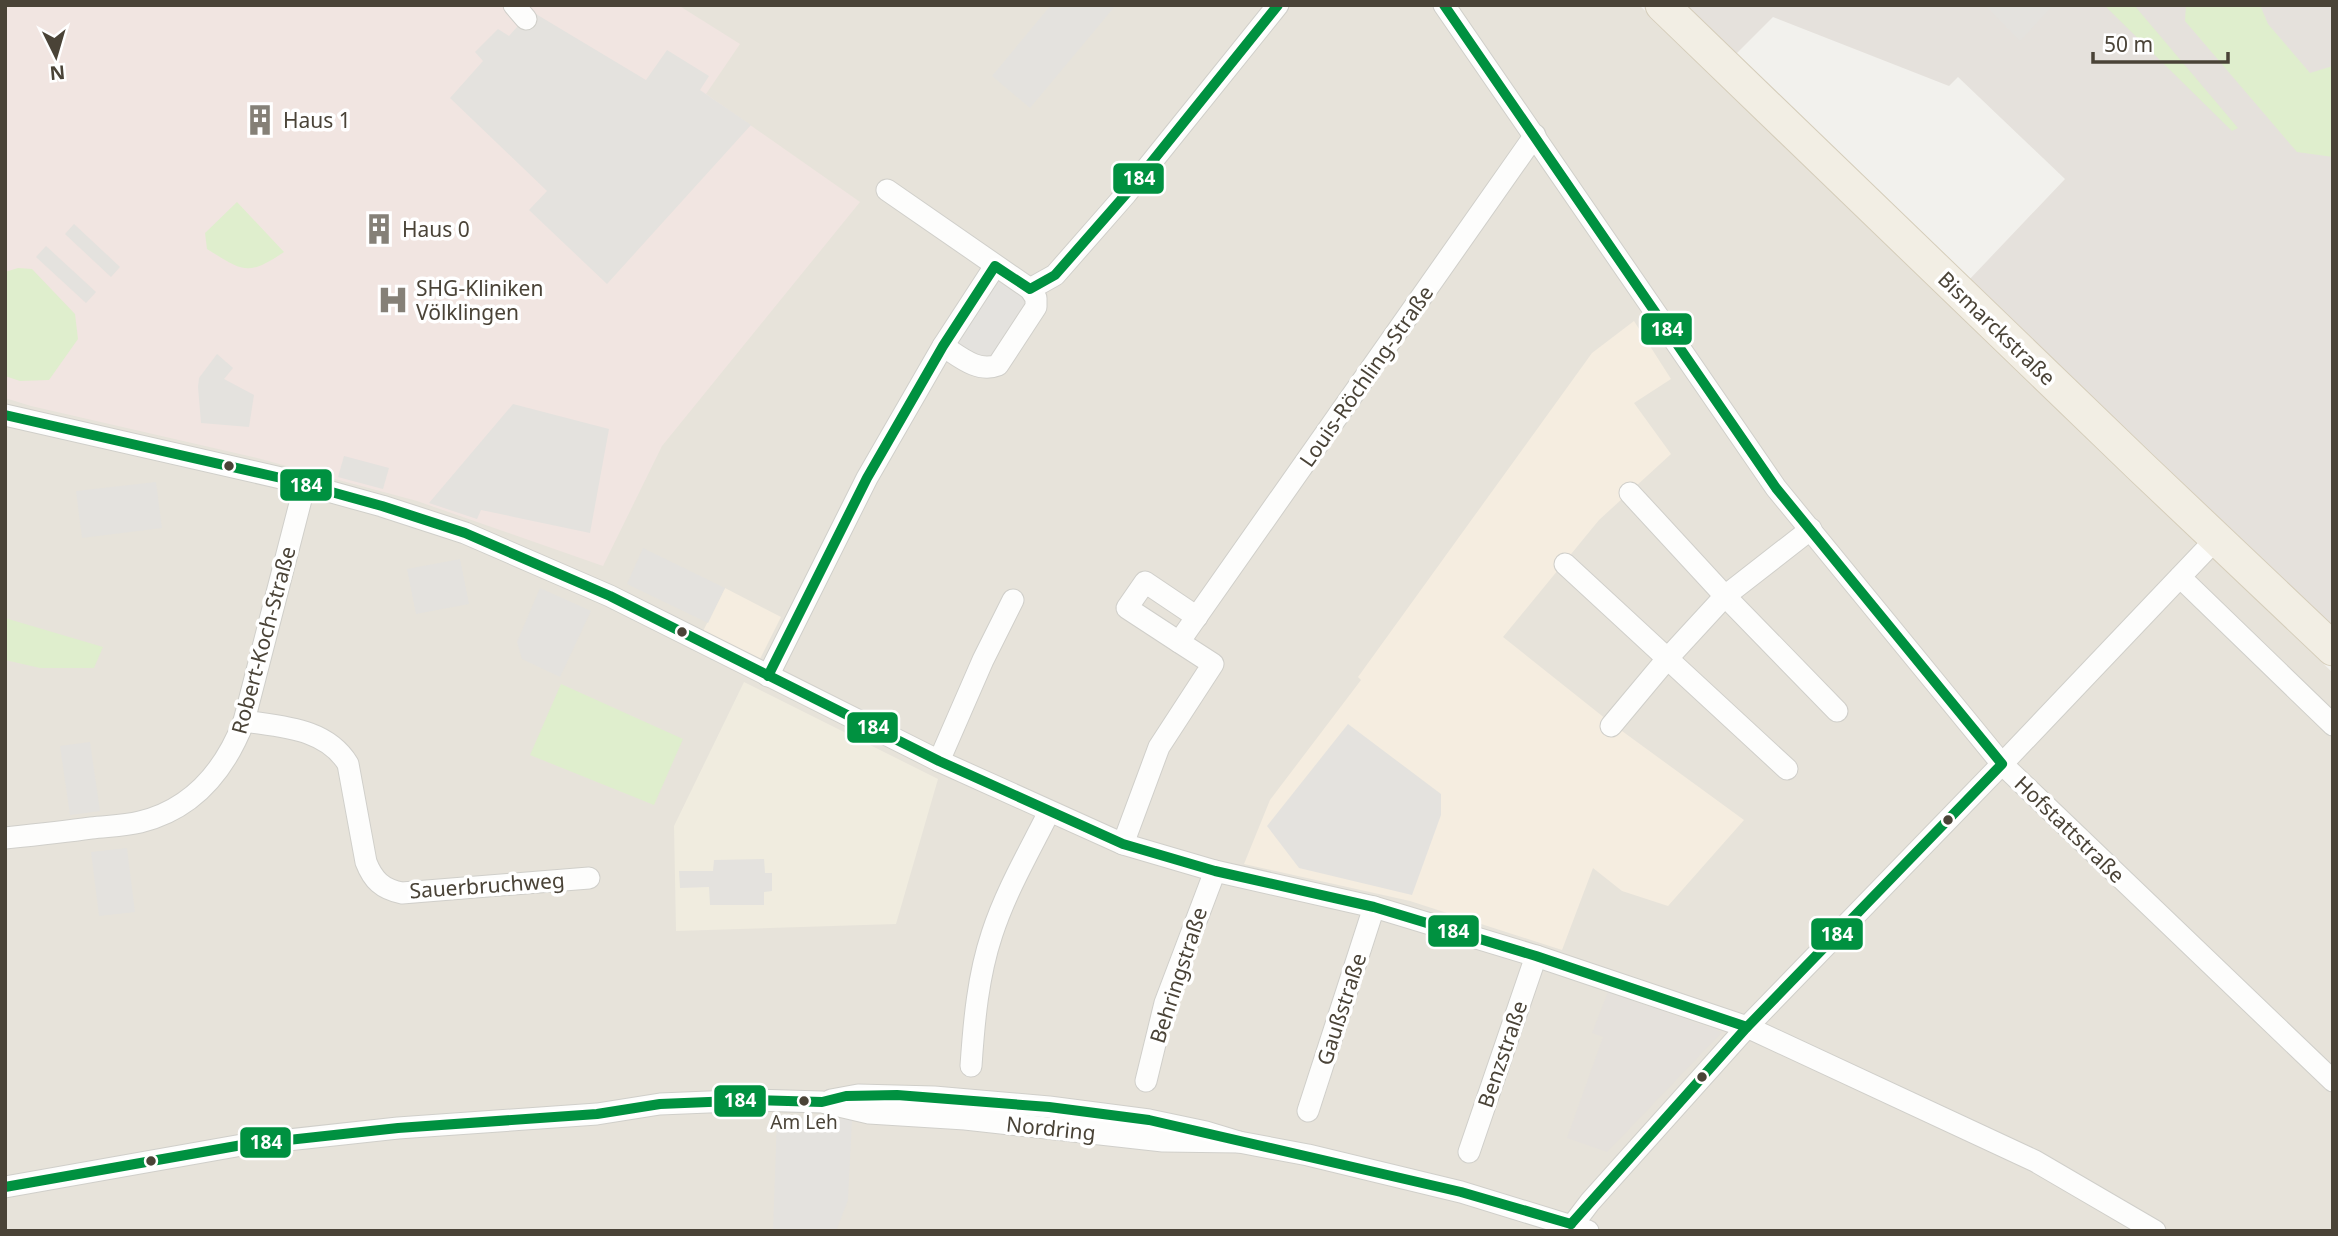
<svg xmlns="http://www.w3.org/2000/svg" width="2338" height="1236" viewBox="0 0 2338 1236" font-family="'Noto Sans',sans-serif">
  <rect width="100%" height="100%" fill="#f2f1ed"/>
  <polygon fill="#e7e3da" points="5,5 1639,5 2333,673 2333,1231 5,1231"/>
  <g fill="#f5ede0">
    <polygon points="1634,321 1671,379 1634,403 1671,454 1599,520 1503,637 1611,723 1744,820 1668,906 1622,891 1593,868 1562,950 1410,901 1244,864 1270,800 1361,680 1358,677 1592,353"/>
    <polygon points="725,588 781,617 759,661 702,633"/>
  </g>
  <g fill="#e5e1dc">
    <polygon points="1679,5 2333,5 2333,631 1968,281 2065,179 1958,77 1949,86 1773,17 1733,57"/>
    <polygon points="1608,992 1722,1032 1607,1152 1567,1138 1603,1037 1592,1033"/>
  </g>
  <polygon fill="#f0ecdf" points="744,682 938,779 896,924 676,931 674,826"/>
  <polygon fill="#f1e5e1" points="5,5 678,5 740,44 706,94 860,202 662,446 603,566 417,501 257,458 31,406 5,398"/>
  <g fill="#dfeecd">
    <polygon points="2104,5 2134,5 2238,128 2232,131"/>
    <polygon points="2186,5 2260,5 2268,24 2310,73 2333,66 2333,157 2297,152 2185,21"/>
    <path d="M237,202L284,252C247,277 243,271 207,249L205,233Z"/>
    <polygon points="18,268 32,269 75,314 78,339 49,380 20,381 5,376 5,272"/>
    <polygon points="5,618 103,647 94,668 40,668 5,660"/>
    <polygon points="561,684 683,739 654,805 530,755"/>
  </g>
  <g fill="#e4e2de">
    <polygon points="1051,5 1116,5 1030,108 992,76"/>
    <polygon points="1985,5 2053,5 2020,41"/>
    <polygon points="531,11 646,80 667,50 709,76 700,90 751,125 607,284 529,210 547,191 450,98 483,61 475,52 498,29 509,36"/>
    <polygon points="74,224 120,267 111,277 65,234"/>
    <polygon points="46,246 96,292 86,303 36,257"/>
    <polygon points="995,266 1036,298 998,365 943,346"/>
    <polygon points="217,354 233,368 224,379 254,395 249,427 201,423 198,387 199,378"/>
    <polygon points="513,404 609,429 590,533 481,510 477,519 429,503"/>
    <polygon points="344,456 389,468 383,489 338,477"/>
    <polygon points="156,482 162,528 82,538 76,491"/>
    <polygon points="643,548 725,588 708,623 627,584"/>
    <polygon points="460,559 469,604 416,614 407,569"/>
    <polygon points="540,588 591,611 560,677 522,659 517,642"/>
    <polygon points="1348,724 1441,794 1441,815 1412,895 1299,868 1267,826"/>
    <polygon points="90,742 100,811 70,815 60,746"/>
    <polygon points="127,848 135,912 99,916 91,852"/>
    <polygon points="764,859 765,873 772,873 772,891 764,892 764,905 710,905 709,887 680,888 679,871 713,871 714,860"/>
    <polygon points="777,1116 852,1119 848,1200 836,1231 773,1231"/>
  </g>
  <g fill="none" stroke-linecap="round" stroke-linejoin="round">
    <defs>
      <g id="minor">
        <polyline points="514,5 526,19"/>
        <polyline points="1444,5 1776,488 2002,764 2333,1081"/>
        <path d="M887,190L1030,289L1036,298V307L998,365C978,373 960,357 943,346"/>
        <polyline points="1030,289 1055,275 1126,194 1278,5"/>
        <polyline points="5,415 281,478 382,506 465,533 610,596 939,761 1123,844 1215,871 1374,907 1536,956 1747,1027 2035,1161 2155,1231"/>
        <polyline points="1630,493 1725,596 1837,711"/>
        <polyline points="1565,564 1787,769"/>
        <polyline points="2180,577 2333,725"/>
        <polyline points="1179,642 1127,608 1145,582 1197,617"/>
        <polyline points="768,676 867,478 943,346 995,266"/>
        <path d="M244,721C282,727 326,728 348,764L366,862C373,880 382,889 402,893L589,878"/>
        <polyline points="1611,726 1667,659 1725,596 1811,529"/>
        <polyline points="939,761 983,660 1013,600"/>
        <path d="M5,838C34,835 63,832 91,828C107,826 124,826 140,822C194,809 225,770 244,721L305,484"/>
        <polyline points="1123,844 1159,747 1213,664 1179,642 1535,135"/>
        <path d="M971,1066C974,1021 978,976 992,934C1006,891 1029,852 1049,812"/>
        <polyline points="1146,1081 1165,1003 1215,871"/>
        <polyline points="831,1100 858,1095 934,1097 1049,1107 1149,1120 1206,1132 1239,1142 1308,1155 1461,1192 1588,1231"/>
        <polyline points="1308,1111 1374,907"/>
        <polyline points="1469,1152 1536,956"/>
        <polyline points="5,1187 242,1145 398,1128 597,1114 660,1104 757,1100 822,1102 869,1113 965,1119 1163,1141 1239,1142"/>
        <polyline points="1568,1231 1590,1202 1747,1027 2002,764 2217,538"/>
      </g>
      <polyline id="primary" points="1662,5 2141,467 2333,649"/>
    </defs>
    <use href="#minor" stroke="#d0cfca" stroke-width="23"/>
    <use href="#primary" stroke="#d5cdba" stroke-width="35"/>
    <use href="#minor" stroke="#fdfdfc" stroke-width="21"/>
    <use href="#primary" stroke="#f2eee4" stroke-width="33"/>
    <defs>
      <g id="bus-1">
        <polyline points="1444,5 1776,488 2002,764 1747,1027 1571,1224"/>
        <polyline points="5,415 281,478 382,506 465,533 610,596 939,761 1123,844 1215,871 1374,907 1536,956 1747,1027"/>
        <polyline points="768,676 867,478 943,346 995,266 1030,289 1055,275 1126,194 1278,5"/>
        <polyline points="5,1187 242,1145 398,1128 597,1114 660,1104 757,1100 822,1102 846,1096 897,1095 1049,1107 1149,1120 1461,1192 1571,1224"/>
      </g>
    </defs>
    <use href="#bus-1" stroke="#fff" stroke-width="16"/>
    <use href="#bus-1" stroke="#009140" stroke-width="10"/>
  </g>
  <defs>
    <symbol id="building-bare" viewBox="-9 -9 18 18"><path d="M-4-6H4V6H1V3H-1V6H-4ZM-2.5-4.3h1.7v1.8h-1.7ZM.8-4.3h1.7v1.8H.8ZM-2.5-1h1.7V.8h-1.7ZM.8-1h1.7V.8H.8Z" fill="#858077" stroke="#fff" stroke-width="2.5" paint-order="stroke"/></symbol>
    <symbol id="hospital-bare" viewBox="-9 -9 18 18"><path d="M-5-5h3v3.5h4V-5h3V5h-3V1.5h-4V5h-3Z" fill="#858077" stroke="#fff" stroke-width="2.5" paint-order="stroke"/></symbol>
  </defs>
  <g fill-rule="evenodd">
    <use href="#building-bare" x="238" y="98" width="44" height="44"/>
    <use href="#building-bare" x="357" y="207" width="44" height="44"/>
    <use href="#hospital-bare" x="371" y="278" width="44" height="44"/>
  </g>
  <g fill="#4a4337" stroke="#fff" stroke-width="2.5">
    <circle cx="229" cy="466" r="6"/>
    <circle cx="682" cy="632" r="6"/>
    <circle cx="1948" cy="820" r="6"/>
    <circle cx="1702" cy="1077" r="6"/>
    <circle cx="804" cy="1101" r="6"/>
    <circle cx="151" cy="1161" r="6"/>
  </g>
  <g text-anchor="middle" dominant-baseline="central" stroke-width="7" stroke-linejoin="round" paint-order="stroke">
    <g font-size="19" fill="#4a4337" stroke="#fff">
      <text x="804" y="1122">Am Leh</text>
    </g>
    <g font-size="21" fill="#4a4337" stroke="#fff" text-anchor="start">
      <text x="283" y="120">Haus 1</text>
      <text x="402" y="229">Haus 0</text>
      <text x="416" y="288">SHG-Kliniken<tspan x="416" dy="24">Völklingen</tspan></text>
    </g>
    <g font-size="21" fill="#4a4337" stroke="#fff">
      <text transform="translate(1997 328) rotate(44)">Bismarckstraße</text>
      <text transform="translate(1366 376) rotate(-55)">Louis-Röchling-Straße</text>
      <text transform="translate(263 640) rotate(-75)">Robert-Koch-Straße</text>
      <text transform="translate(2070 829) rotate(44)">Hofstattstraße</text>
      <text transform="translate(487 885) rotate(-4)">Sauerbruchweg</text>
      <text transform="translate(1178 975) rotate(-72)">Behringstraße</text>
      <text transform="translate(1341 1009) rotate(-72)">Gaußstraße</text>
      <text transform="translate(1502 1054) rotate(-71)">Benzstraße</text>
      <text transform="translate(1051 1128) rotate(6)">Nordring</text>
    </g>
  </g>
  <g stroke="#fff" stroke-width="2.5">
    <rect x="1112" y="162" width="53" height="33" rx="7" fill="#009140"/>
    <rect x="1640" y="312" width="53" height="34" rx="7" fill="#009140"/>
    <rect x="279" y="468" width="54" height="34" rx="7" fill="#009140"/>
    <rect x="846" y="711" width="53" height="33" rx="7" fill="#009140"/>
    <rect x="1427" y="914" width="53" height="34" rx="7" fill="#009140"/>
    <rect x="1810" y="917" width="54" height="34" rx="7" fill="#009140"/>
    <rect x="713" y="1084" width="54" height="34" rx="7" fill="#009140"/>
    <rect x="239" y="1126" width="53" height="33" rx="7" fill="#009140"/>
  </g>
  <g font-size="19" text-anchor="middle" font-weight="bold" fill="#fff">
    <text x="1139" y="185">184</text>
    <text x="1667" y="336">184</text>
    <text x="306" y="492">184</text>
    <text x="873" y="734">184</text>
    <text x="1453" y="938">184</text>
    <text x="1837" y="941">184</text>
    <text x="740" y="1107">184</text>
    <text x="266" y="1149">184</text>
  </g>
  <rect width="2338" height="1236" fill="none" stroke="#4a4337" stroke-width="14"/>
  <g transform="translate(56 56) rotate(175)" stroke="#ffffff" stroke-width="5" paint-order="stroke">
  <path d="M0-5L12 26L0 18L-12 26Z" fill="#4a4337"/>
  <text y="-10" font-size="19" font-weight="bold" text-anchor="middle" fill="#4a4337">N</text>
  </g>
  <path d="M2093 52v10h135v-10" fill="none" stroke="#4a4337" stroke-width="3.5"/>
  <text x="2104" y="52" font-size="21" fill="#4a4337" stroke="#ffffff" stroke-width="5" paint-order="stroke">50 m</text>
</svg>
